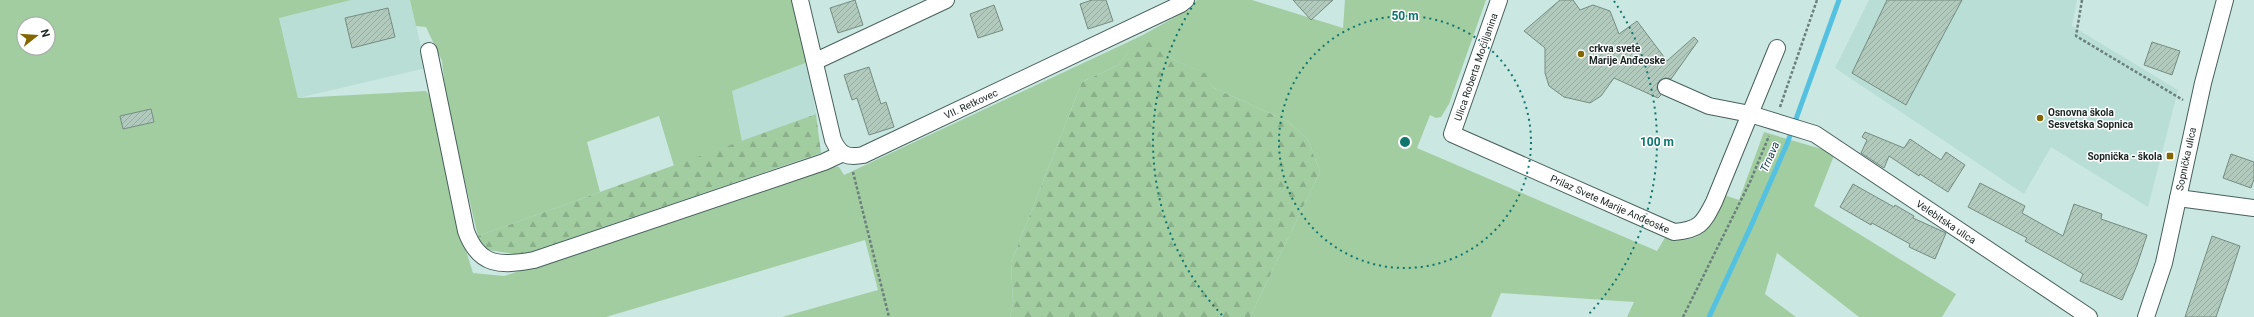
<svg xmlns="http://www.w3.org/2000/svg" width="2254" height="317" viewBox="0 0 2254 317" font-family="Roboto,sans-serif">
  <defs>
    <pattern id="forest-firs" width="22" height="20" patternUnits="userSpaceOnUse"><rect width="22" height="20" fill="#a1cda1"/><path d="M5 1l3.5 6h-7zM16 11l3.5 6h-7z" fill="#8ab08a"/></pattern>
    <pattern id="building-hatch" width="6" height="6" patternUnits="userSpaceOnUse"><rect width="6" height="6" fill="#b2cabd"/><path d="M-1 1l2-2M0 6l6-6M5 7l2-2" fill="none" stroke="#98ada2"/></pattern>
  </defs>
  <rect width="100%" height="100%" fill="#cae7e1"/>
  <g fill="#b8ded6">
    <polygon points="351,0 410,0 426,68 298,98 279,17"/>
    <polygon points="1869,0 2077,0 2072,26 2178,90 2148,207 2051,147 2024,194 1835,68"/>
    <polygon points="808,62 816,114 742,141 732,91"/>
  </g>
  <g fill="#a1cda1" fill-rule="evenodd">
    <path d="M0,0H351L279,18L298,98L426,91L432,100L452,206L473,273L504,276L830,166L839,167L844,175L1141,36L1188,10L1197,0H1252L1343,28L1345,0H1486L1449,104L1441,117L1436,118L1430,115L1417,148L1657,251L1666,236C1703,249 1713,224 1724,195L1739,200L1764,132L1835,153L1814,206L1956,294L1942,317H1859L1777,253L1765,294L1796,317H1627L1634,302L1501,293L1491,317H1250L1320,172L1308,140L1289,122L1212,87L1206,74L1172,59L1141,37L1118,65L1082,82L1011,263L1013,303L1010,317H782L878,290L865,240L606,317H0ZM24,24H48V48H24Z"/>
    <polygon points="410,0 791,0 808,62 732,91 742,141 674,166 659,116 587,142 600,192 478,236 447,107 442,61 426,27 416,26"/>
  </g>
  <g fill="url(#forest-firs)">
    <polygon points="1141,36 1172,59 1207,74 1212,87 1289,122 1308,140 1320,172 1250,317 1010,317 1013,303 1011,263 1082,82 1118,65"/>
    <polygon points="816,114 821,153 521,255 482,249 478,236"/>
  </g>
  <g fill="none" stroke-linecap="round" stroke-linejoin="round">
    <polyline stroke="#54c1e0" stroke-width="5" points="1709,317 1751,226 1787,144 1839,0"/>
  </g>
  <g fill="url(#building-hatch)" stroke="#768c81">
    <polygon points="855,0 863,25 838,33 830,8"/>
    <polygon points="1092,0 1106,0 1113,21 1088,29 1080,4"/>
    <polygon points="1293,0 1333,0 1311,20"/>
    <polygon points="1560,0 1573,0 1580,10 1593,5 1610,11 1619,34 1637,21 1667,61 1694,37 1698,41 1671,79 1665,78 1658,83 1657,88 1661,95 1658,98 1614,78 1601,96 1590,103 1564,97 1549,86 1545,73 1545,48 1524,31"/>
    <polygon points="1887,0 1962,0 1906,105 1852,73"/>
    <polygon points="994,5 1003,30 978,38 970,14"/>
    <polygon points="388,8 395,37 352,48 345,18"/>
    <polygon points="2152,42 2180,51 2172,75 2144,65"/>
    <polygon points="869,67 881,104 886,102 894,127 869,135 857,98 852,100 844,75"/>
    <polygon points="151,109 154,122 123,129 120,116"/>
    <polygon points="1865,132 1904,148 1910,139 1941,160 1946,152 1965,165 1948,192 1920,174 1919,176 1889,156 1884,168 1861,153 1867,140 1862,137"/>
    <polygon points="2231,154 2254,162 2254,179 2251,188 2223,178"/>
    <polygon points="1980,183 2025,206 2022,213 2063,236 2074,204 2102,214 2101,219 2147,235 2137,265 2122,300 2080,281 2083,274 2025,241 2027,238 1968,207"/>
    <polygon points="1853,184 1894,207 1895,205 1914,216 1913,218 1946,233 1935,259 1909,247 1910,244 1872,223 1871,225 1840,207"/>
    <polygon points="2212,236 2240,246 2229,280 2216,317 2185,317"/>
  </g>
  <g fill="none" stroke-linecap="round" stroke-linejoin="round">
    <defs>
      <g id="minor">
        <path d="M800,0L833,140C840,155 847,158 863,155L1181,4L1186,0"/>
        <path d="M1499,0L1452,134L1674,232C1699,230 1703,224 1714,202L1777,48"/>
        <path d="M429,51L466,231C479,267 501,266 534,260L824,162L841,154"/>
        <polyline points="816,61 946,0"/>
        <polyline points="1666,87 1709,106 1750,114 1815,134 2089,317"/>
        <polyline points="2178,198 2254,208"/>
        <polyline points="2146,317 2164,263 2203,83 2225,0"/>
      </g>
    </defs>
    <use href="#minor" stroke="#47605b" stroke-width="18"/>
    <g stroke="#6b7f7b" stroke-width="2.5" stroke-dasharray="3 2" stroke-linecap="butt">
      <polyline points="2082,0 2076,36 2183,100"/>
      <polyline points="1780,107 1817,0"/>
      <polyline points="853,172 889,317"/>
      <polyline points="1683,317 1750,182 1769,136"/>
    </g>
    <use href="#minor" stroke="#fff" stroke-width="16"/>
  </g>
  <g fill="none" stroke="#0f766e" stroke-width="2" stroke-dasharray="2 4">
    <circle cx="1405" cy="142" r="126"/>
    <path d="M1222 315A252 252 0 0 1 1196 1M1614 1A252 252 0 0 1 1588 315"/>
  </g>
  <g fill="#846600" stroke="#fff" stroke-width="1.5">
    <circle cx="1581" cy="54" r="4"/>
    <circle cx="2040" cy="118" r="4"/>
    <rect x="2166" y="152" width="8" height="8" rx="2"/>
  </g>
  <g text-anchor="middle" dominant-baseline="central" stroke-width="3" stroke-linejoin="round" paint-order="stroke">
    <g font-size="10" font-weight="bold" fill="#1a2523" stroke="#fff" text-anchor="start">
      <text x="1589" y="48">crkva svete<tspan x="1589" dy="12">Marije Anđeoske</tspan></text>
      <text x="2048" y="112">Osnovna škola<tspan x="2048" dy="12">Sesvetska Sopnica</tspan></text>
      <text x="2162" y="156" text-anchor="end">Sopnička - škola</text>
    </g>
    <g font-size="10" fill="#1a2523" stroke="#fff">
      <text transform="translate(1476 67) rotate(-71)">Ulica Roberta Močiljanina</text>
      <text transform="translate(971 104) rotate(-25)">VII. Retkovec</text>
      <text transform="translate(2186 159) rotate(-78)">Sopnička ulica</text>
      <text transform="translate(1610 204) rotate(24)">Prilaz Svete Marije Anđeoske</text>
      <text transform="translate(1946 222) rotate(34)">Velebitska ulica</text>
    </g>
    <g font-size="11" font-style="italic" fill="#083b48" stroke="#fff">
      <text transform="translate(1770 157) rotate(-66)">Trnava</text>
    </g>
  </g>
  <circle cx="1405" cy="142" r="6" fill="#0f766e" stroke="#fff" stroke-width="2"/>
  <g font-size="12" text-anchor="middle" font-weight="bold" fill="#0f766e" stroke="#fff" stroke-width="3" stroke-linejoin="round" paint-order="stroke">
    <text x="1405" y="20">50 m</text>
    <text x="1657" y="146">100 m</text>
  </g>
  <g transform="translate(36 36) rotate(73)"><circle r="19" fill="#ffffff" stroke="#a3a8a7"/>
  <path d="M0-3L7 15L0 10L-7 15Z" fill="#846600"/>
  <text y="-6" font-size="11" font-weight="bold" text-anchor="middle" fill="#1a2523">N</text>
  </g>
</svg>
